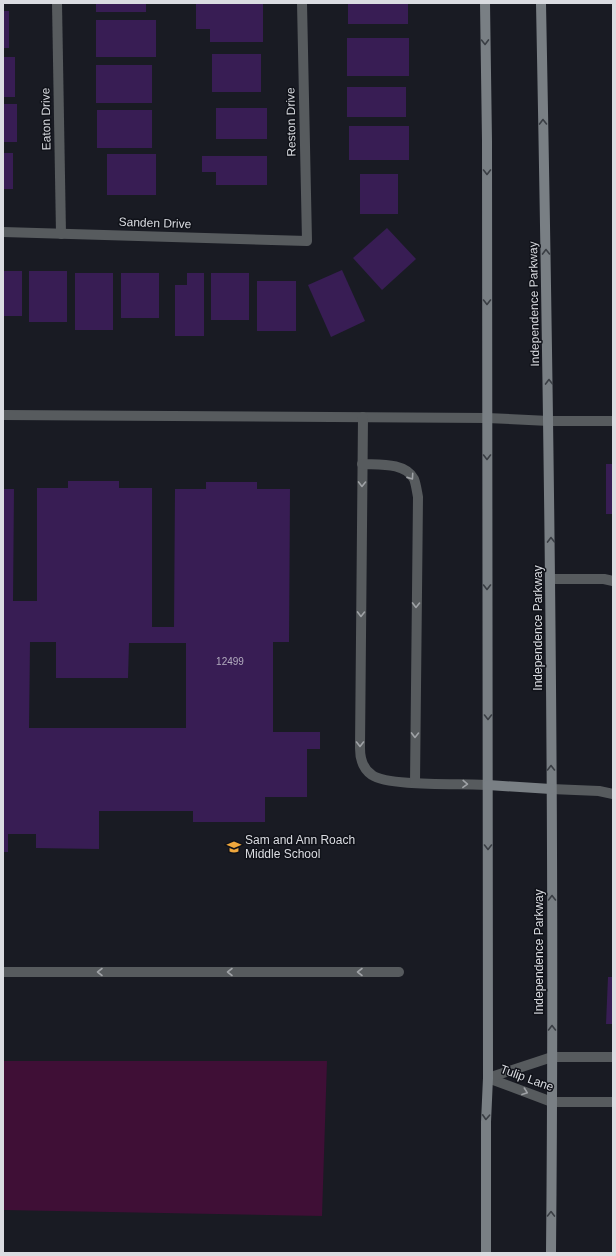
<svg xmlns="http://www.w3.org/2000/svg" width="616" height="1256" viewBox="0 0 616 1256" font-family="Arial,sans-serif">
  <rect width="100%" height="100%" fill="#191b23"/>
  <polygon fill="#3f0f36" points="3,1061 327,1061 322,1216 3,1210"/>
  <g fill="#381d54" fill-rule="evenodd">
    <rect x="96" y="3" width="50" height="9"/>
    <polygon points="196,3 263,3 263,42 210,42 210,29 196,29"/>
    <rect x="348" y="3" width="60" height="21"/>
    <rect x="3" y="11" width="6" height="37"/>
    <rect x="96" y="20" width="60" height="37"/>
    <rect x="347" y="38" width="62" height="38"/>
    <rect x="212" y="54" width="49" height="38"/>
    <rect x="3" y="57" width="12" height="40"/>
    <rect x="96" y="65" width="56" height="38"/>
    <rect x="347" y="87" width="59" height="30"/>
    <rect x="3" y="104" width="14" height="38"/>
    <rect x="216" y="108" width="51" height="31"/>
    <rect x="97" y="110" width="55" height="38"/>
    <rect x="349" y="126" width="60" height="34"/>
    <rect x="3" y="153" width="10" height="36"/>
    <rect x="107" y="154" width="49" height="41"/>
    <polygon points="202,156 267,156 267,185 216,185 216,172 202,172"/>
    <rect x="360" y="174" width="38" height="40"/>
    <polygon points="387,228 416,259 382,290 353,258"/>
    <polygon points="342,270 365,321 331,337 308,285"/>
    <rect x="3" y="271" width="19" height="45"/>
    <rect x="29" y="271" width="38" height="51"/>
    <rect x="75" y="273" width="38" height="57"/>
    <rect x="121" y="273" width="38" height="45"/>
    <polygon points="187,273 204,273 204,336 175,336 175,285 187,285"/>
    <rect x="211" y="273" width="38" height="47"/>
    <rect x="257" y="281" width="39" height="50"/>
    <rect x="606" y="464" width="7" height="50"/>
    <path d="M68,481H119V488H152V627H174L175,489H206V482H257V489H290L289,642H273V732H320V749H307V797H265V822H193V811H99V849L36,848V834H8V852H3V489H14L13,601H37V488H68ZM30,642H56V678H128L129,643H186V728H29Z"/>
    <polygon points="608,977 613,977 613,1024 606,1024"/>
  </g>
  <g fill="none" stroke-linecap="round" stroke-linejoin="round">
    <g stroke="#575b5e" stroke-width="10">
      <polyline points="3,415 487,418"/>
      <path d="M363,417L360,748C360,758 363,769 372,775C389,787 463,783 488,785"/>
      <path d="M362,464C378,465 405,462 414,479C416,484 417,492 418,497L415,783"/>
      <polyline points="551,579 604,579 613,581"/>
      <polyline points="551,789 599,791 613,794"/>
      <polyline points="3,972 399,972"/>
    </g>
    <g stroke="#575b5e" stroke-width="10">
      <polyline points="57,3 61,234"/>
      <polyline points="3,232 307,241 302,3"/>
      <polyline points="487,418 549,421 613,421"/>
      <polyline points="488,1078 552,1102 613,1102"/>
      <polyline points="488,1078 552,1057 613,1057"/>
    </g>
    <g stroke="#797f84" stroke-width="10">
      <polyline points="485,3 487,141 488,1078 486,1122 486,1253"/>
      <path d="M541,3C549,420 555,836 551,1253"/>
      <polyline points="488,785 551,789"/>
    </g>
  </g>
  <defs><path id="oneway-chevron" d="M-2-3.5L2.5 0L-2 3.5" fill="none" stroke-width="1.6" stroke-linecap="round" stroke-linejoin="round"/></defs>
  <g stroke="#3a3e44">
    <use href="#oneway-chevron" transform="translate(485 42) rotate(89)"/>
    <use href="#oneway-chevron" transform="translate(543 122) rotate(-91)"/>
    <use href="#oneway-chevron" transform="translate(487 172) rotate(90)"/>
    <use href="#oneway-chevron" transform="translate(546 252) rotate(-91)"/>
    <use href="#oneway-chevron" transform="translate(487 302) rotate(90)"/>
    <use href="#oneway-chevron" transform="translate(549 382) rotate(-91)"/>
    <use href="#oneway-chevron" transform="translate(487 457) rotate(90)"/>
    <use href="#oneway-chevron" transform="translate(551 540) rotate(-91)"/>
    <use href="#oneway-chevron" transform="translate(487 587) rotate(90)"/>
    <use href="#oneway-chevron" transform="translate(488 717) rotate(90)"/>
    <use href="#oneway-chevron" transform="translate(551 768) rotate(-90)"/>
    <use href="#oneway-chevron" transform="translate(488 847) rotate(90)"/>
    <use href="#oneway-chevron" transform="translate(552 898) rotate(-90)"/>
    <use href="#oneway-chevron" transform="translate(552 1028) rotate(-90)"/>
    <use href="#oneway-chevron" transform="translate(486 1117) rotate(93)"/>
    <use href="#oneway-chevron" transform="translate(551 1214) rotate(-89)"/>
  </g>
  <g stroke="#9fa2a6">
    <use href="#oneway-chevron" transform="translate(411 477) rotate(55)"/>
    <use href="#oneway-chevron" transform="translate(362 484) rotate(91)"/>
    <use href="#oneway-chevron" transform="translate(416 605) rotate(91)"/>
    <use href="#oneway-chevron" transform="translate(361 614) rotate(91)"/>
    <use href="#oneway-chevron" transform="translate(415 735) rotate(91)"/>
    <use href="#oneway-chevron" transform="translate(360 744) rotate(90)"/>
    <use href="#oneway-chevron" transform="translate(465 784) rotate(2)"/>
    <use href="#oneway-chevron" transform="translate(100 972) rotate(180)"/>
    <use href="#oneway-chevron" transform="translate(230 972) rotate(180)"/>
    <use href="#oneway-chevron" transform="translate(360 972) rotate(180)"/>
    <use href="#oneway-chevron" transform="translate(525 1092) rotate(20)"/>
  </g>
  <defs>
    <symbol id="school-bare" viewBox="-9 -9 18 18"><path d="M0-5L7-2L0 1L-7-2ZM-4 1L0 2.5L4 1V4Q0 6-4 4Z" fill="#efa73d" stroke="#101219" stroke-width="2.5" paint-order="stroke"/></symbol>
  </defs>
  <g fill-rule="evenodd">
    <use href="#school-bare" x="224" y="837" width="20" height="20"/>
  </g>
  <g text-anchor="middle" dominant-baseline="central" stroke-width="3" stroke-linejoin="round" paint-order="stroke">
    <g font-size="10" fill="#b2acbe">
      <text x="230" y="661">12499</text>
    </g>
    <g font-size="12" fill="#dadce1" stroke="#101219">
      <text transform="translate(46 119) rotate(-91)">Eaton Drive</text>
      <text transform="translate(291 122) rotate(-91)">Reston Drive</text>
      <text transform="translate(155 223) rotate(2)">Sanden Drive</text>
      <text transform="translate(534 304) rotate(-91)">Independence Parkway</text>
      <text transform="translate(538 628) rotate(-90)">Independence Parkway</text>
      <text transform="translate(539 952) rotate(-90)">Independence Parkway</text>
      <text transform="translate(527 1078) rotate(20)">Tulip Lane</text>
    </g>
    <g font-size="12" fill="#dadce1" stroke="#101219" text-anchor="start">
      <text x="245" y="840">Sam and Ann Roach<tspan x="245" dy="14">Middle School</tspan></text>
    </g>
  </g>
  <rect width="616" height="1256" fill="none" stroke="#dadce1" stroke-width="8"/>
</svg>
